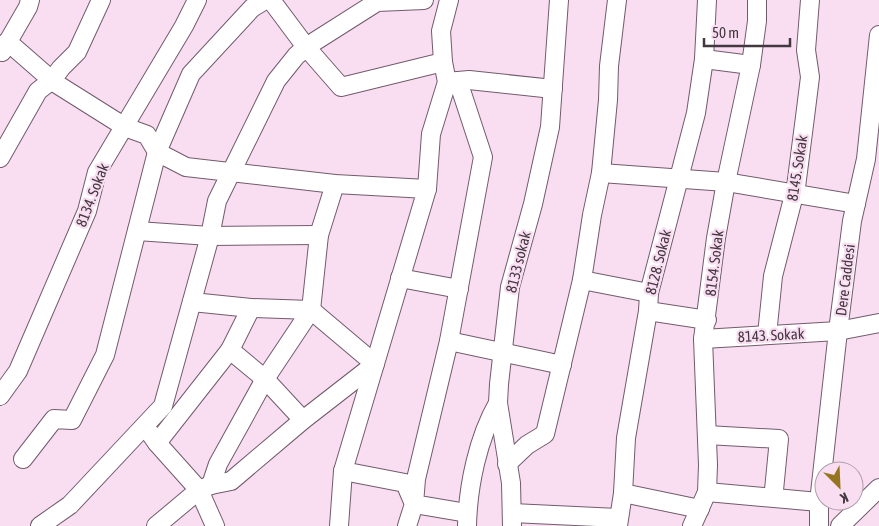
<svg xmlns="http://www.w3.org/2000/svg" width="879" height="526" viewBox="0 0 879 526" font-family="'Asap Condensed',sans-serif">
  <rect width="100%" height="100%" fill="#f9def2"/>
  <g fill="none" stroke-linecap="round" stroke-linejoin="round">
    <defs>
      <g id="minor">
        <polyline points="271,0 306,47 341,87 443,62"/>
        <polyline points="0,46 8,42 55,83 125,127 147,135 157,152 186,167 335,184 427,189"/>
        <polyline points="2,52 28,7 30,0"/>
        <polyline points="704,59 751,65"/>
        <polyline points="458,81 483,157 449,341 416,479 414,504 467,513"/>
        <polyline points="447,82 469,80 553,89"/>
        <polyline points="0,158 38,91 52,80 61,68 77,52 101,0"/>
        <polyline points="601,173 726,182 856,204"/>
        <polyline points="137,231 210,236 319,235"/>
        <polyline points="400,278 459,289"/>
        <polyline points="582,280 649,293"/>
        <polyline points="648,311 707,320"/>
        <polyline points="767,335 773,276 796,187 805,117 810,77 806,50 810,0"/>
        <polyline points="703,339 838,331 879,323"/>
        <polyline points="449,341 562,365"/>
        <polyline points="230,350 265,379 303,420"/>
        <polyline points="0,396 18,371 87,211 97,172 184,26 197,0"/>
        <polyline points="150,433 157,443 199,490 215,526"/>
        <polyline points="707,435 779,439 774,490 771,497"/>
        <polyline points="157,443 230,350 251,308"/>
        <polyline points="23,459 54,419 72,420 105,355 157,152 191,74 252,8 265,0"/>
        <polyline points="507,464 527,445 545,434 582,280 592,215 601,173 608,100 609,66 617,0"/>
        <polyline points="343,471 405,483 414,504 407,526"/>
        <polyline points="211,485 218,464 265,379 311,310 319,235 335,184"/>
        <polyline points="707,492 819,502"/>
        <polyline points="623,493 700,509"/>
        <polyline points="512,513 618,518"/>
        <polyline points="40,526 70,505 163,406 210,236 217,201 276,81 296,56 306,47 377,2 424,0"/>
        <polyline points="156,526 199,490 211,485 231,481 303,420 375,364 311,310 251,308 192,302"/>
        <polyline points="339,526 343,471 427,189 431,134 447,82 443,62 441,31 449,0"/>
        <path d="M467,526C468,485 478,438 498,403"/>
        <polyline points="512,526 511,483 498,403 499,384 510,287 533,204 550,127 559,0"/>
        <polyline points="618,526 623,493 626,438 648,311 649,293 696,113 704,59 707,0"/>
        <polyline points="692,526 707,492 708,465 703,339 716,238 726,182 751,65 757,21 757,0"/>
        <polyline points="819,526 819,502 838,331 852,221 866,159 879,35"/>
        <polyline points="840,526 879,488"/>
      </g>
    </defs>
    <use href="#minor" stroke="#725b6c" stroke-width="20"/>
    <use href="#minor" stroke="#fff" stroke-width="18"/>
  </g>
  <g text-anchor="middle" dominant-baseline="central" stroke-width="4.5" stroke-linejoin="round" paint-order="stroke">
    <g font-size="15" fill="#433840" stroke="#f9def2">
      <text transform="translate(797 168) rotate(-81)">8145. Sokak</text>
      <text transform="translate(92 195) rotate(-69)">8134. Sokak</text>
      <text transform="translate(518 262) rotate(-76)">8133 sokak</text>
      <text transform="translate(658 262) rotate(-76)">8128. Sokak</text>
      <text transform="translate(714 263) rotate(-83)">8154. Sokak</text>
      <text transform="translate(845 280) rotate(-83)">Dere Caddesi</text>
      <text transform="translate(771 335) rotate(-3)">8143. Sokak</text>
    </g>
  </g>
  <g transform="translate(839 486) rotate(156)"><circle r="24" fill="#f9def2" stroke="#b09cab"/>
  <path d="M0-4L9 19L0 12L-9 19Z" fill="#95751d"/>
  <text y="-8" font-size="14" font-weight="bold" text-anchor="middle" fill="#433840">K</text>
  </g>
  <path d="M704 38v8h86v-8" fill="none" stroke="#433840" stroke-width="2.5"/>
  <text x="712" y="38" font-size="15" fill="#433840" stroke="#f9def2" stroke-width="4" paint-order="stroke">50 m</text>
</svg>
